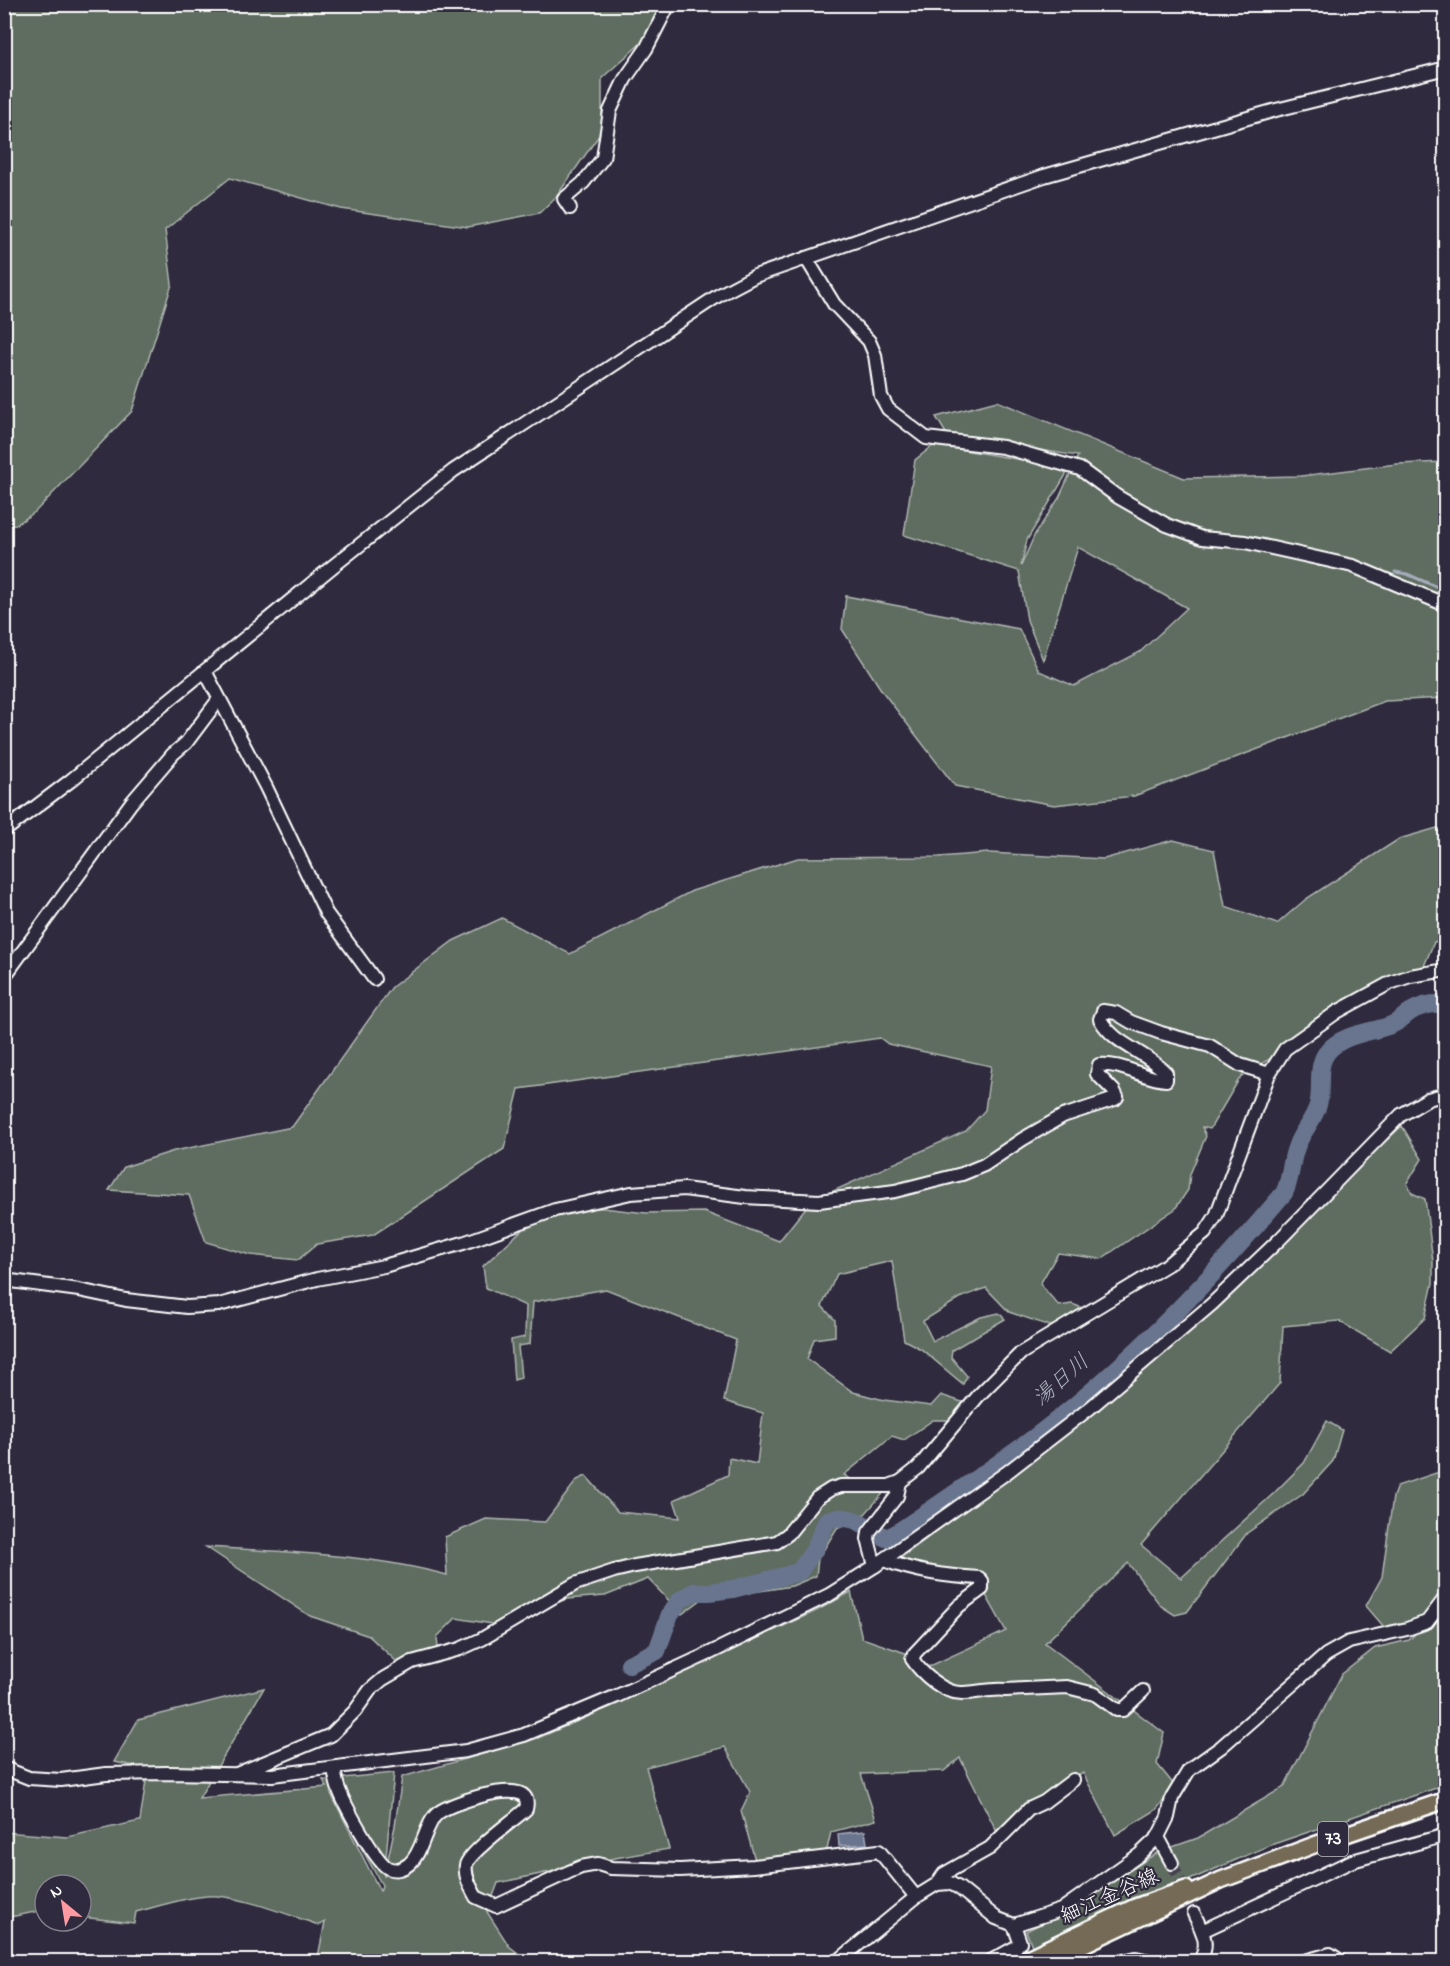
<svg xmlns="http://www.w3.org/2000/svg" width="1450" height="1966" viewBox="0 0 1450 1966" font-family="'Indie Flower','Klee One',sans-serif">
  <rect width="100%" height="100%" fill="#2f2a3d"/>
  <filter id="ink" filterUnits="userSpaceOnUse"><feTurbulence type="fractalNoise" baseFrequency=".0167" numOctaves="2"/><feDisplacementMap in="SourceGraphic" scale="12" xChannelSelector="R" yChannelSelector="G"/><feConvolveMatrix kernelMatrix="1 2 1 2 8 2 1 2 1" color-interpolation-filters="sRGB"/></filter>
  <g filter="url(#ink)">
    <g fill="#5e6c61" stroke="#aeb6b0" stroke-width="1.5" fill-rule="evenodd">
      <polygon points="5,5 662,5 650,35 602,78 602,131 556,197 539,213 468,227 341,209 230,178 165,230 172,284 132,411 35,512 17,524 5,527"/>
      <polygon points="997,401 1184,478 1301,476 1397,464 1445,462 1445,698 1385,701 1134,796 1054,805 955,786 882,691 842,629 846,596 1019,629 1039,671 1074,686 1140,652 1187,608 1078,547 1043,660 1027,620 1019,571 904,535 915,460 934,445 1070,468 1027,540 1021,566 1035,534 1059,498 1078,456 947,435 936,417"/>
      <path d="M1437,828L1445,831V940L1434,942L1422,971L1344,1004L1279,1054L1246,1072L1238,1081L1210,1129L1202,1127L1206,1136L1190,1174L1188,1190L1175,1209L1101,1259L1058,1253L1040,1284L1059,1306L1072,1304L1085,1309L1053,1327L1009,1312L986,1288L960,1298L923,1321L933,1341L981,1317L999,1313L1005,1319L952,1350L951,1357L967,1376L963,1384L921,1349L904,1340L892,1261L837,1274L822,1306L835,1320V1336L814,1339L807,1359L853,1392L884,1400L931,1406L941,1395L965,1403L957,1420H933L904,1440L892,1436L844,1475L870,1491L887,1489L865,1514L837,1528L818,1559L816,1576L792,1586L701,1600L682,1614L648,1579L605,1596L567,1599L498,1625L456,1618L437,1637L438,1649L397,1662L369,1636L310,1616L206,1547C286,1552 369,1554 447,1575L445,1537L486,1519L545,1522L577,1480L586,1476L618,1512L680,1518L674,1500L728,1475L729,1458L757,1464L763,1413L724,1401L736,1340L606,1289L533,1302L530,1344L518,1346L521,1378L514,1380L511,1340L525,1337L526,1306L486,1288L483,1266L526,1226L572,1208H603L646,1213L704,1212L779,1241L811,1201L966,1131L985,1110L991,1066L888,1044L880,1038L519,1089L504,1149L373,1235L317,1244L298,1260L250,1255L206,1242L189,1195L109,1190L124,1167L174,1151L292,1127L392,987L453,941L502,918L570,954L692,891L798,858L939,857L989,853L1104,859L1173,840L1214,850L1225,906L1277,924L1306,899L1399,839Z"/>
      <path d="M1402,1126L1422,1159L1407,1183L1412,1193L1425,1199L1433,1261V1283L1425,1318L1390,1351L1339,1321L1283,1326L1280,1383L1141,1545L1181,1578L1273,1494L1304,1463L1327,1421L1342,1430L1333,1461L1303,1494L1247,1533L1187,1612L1175,1615L1161,1606L1128,1563L1045,1643L1164,1733L1157,1764L1175,1786L1156,1810L1115,1835L1083,1773L1019,1813L998,1834L960,1758L944,1771L861,1774L876,1820L831,1832L826,1854L755,1860L741,1811L750,1792L725,1747L646,1767L669,1849L615,1858L498,1883L487,1912L509,1946L528,1961L317,1962L325,1922L319,1925C288,1915 249,1899 217,1896C197,1894 156,1907 136,1912L134,1923L81,1917V1885H45V1910L5,1918L4,1832L67,1837L140,1821L146,1781L144,1768L114,1762L138,1720L264,1688L199,1798L327,1787L323,1780L333,1781L343,1778L394,1773L384,1877L395,1826L402,1777L538,1738L608,1708L816,1611L851,1592L862,1638L914,1656L928,1667L1006,1631L978,1581L897,1561L1070,1430L1140,1372L1292,1237L1329,1193ZM330,1792L382,1885L381,1890L380,1891Z"/>
      <polygon points="1445,1470 1445,1785 1268,1846 1033,1948 1026,1931 1069,1910 1158,1852 1198,1838 1284,1787 1342,1674 1375,1648 1409,1640 1419,1630 1385,1628 1366,1606 1382,1577 1393,1497 1397,1486"/>
    </g>
    <polygon fill="#69748e" stroke="#a5acbb" stroke-width="1.5" points="865,1831 867,1844 839,1846 838,1834"/>
    <g fill="none" stroke-linecap="round" stroke-linejoin="round">
      <polyline stroke="#a5acbb" stroke-width="3" points="1395,572 1407,574 1446,591"/>
      <path stroke="#69748e" stroke-width="18" d="M629,1664L657,1651L670,1614L680,1600L694,1592H709L733,1589L799,1572L814,1550L827,1520C851,1512 866,1526 886,1538L895,1534C938,1505 981,1476 1023,1446C1120,1375 1206,1285 1284,1193C1292,1178 1290,1161 1297,1145C1302,1131 1314,1120 1318,1105C1323,1088 1315,1066 1328,1051C1344,1033 1371,1033 1391,1025C1399,1022 1404,1016 1410,1012C1421,1005 1433,1003 1446,1004"/>
      <polyline stroke="#443f50" stroke-width="12" stroke-dasharray="12 6" stroke-linecap="butt" points="1172,1863 1194,1914"/>
      <defs>
        <g id="minor">
          <polyline points="570,208 564,199 583,183 603,158 610,111 625,79 646,49 669,4"/>
          <polyline points="806,258 834,304 869,341 875,355 881,396 888,409 926,438 1003,447 1080,469 1118,497 1167,525 1202,538 1245,542 1353,566 1446,605"/>
          <polyline points="205,671 266,787 326,913 374,979"/>
          <polyline points="4,831 70,781 332,567 453,471 719,295 755,276 1044,176 1276,110 1446,68"/>
          <polyline points="4,977 131,803 173,754 186,743 219,699"/>
          <path d="M4,1280L79,1290L126,1300L187,1307L219,1305L317,1279L384,1266L463,1243L555,1210L631,1193L684,1189L745,1197L819,1201L895,1191L962,1174L984,1165L1023,1139L1063,1116L1115,1099L1117,1097L1114,1091L1097,1074L1099,1065C1121,1062 1144,1079 1166,1080V1073C1146,1051 1115,1046 1100,1019L1103,1011L1116,1013L1131,1022L1161,1033L1210,1046L1240,1065L1269,1074"/>
          <path d="M884,1560C915,1572 945,1576 979,1578L982,1581V1589L959,1606L915,1653L912,1659C922,1674 944,1694 963,1693C978,1693 991,1688 1006,1690L1067,1687L1095,1694L1117,1710H1123L1143,1691"/>
          <polyline points="875,1566 868,1539 869,1532 897,1496 900,1482"/>
          <polyline points="4,1768 29,1778 61,1780 106,1774 168,1773 272,1775 466,1751 524,1735 617,1696 710,1653 829,1595 875,1566 1006,1473 1090,1408 1212,1304 1279,1240 1401,1115 1428,1099 1446,1094"/>
          <path d="M334,1769C335,1774 336,1781 338,1787C343,1802 375,1861 388,1868C395,1871 403,1869 409,1864C423,1853 425,1823 438,1813C451,1803 512,1783 524,1796C528,1800 527,1805 526,1809C514,1820 469,1852 466,1865C464,1876 471,1888 476,1897L496,1906L569,1872L581,1867L598,1864L611,1868L680,1870L754,1866L879,1851L916,1897"/>
          <polyline points="239,1773 331,1735 355,1711 370,1690 383,1679 412,1662 460,1649 482,1639 575,1584 614,1571 635,1566 777,1542 788,1534 817,1498 831,1489 841,1486 889,1486 900,1482 918,1468 979,1395 1021,1353 1168,1264 1205,1233 1216,1216 1269,1074 1285,1049 1337,1012 1390,983 1410,976 1446,970"/>
          <polyline points="1158,1837 1172,1863"/>
          <polyline points="937,1884 944,1874 990,1848 1029,1809 1044,1802 1073,1780"/>
          <path d="M1194,1914C1202,1931 1211,1944 1199,1962"/>
          <polyline points="1202,1931 1352,1861 1446,1835"/>
          <polyline points="837,1962 916,1897 937,1884 950,1883 959,1888 996,1918 1014,1925 1061,1910 1139,1855 1158,1837 1168,1817 1172,1798 1189,1770 1221,1747 1326,1655 1349,1642 1407,1629 1427,1622 1446,1597"/>
          <polyline points="989,1962 1016,1947 1020,1942 1014,1925"/>
          <polyline points="1120,1962 1136,1958 1155,1962"/>
          <polyline points="1301,1962 1330,1954 1342,1962"/>
        </g>
        <g id="major">
          <polyline points="1019,1962 1135,1907 1186,1889"/>
          <polyline points="1046,1962 1221,1880 1314,1845 1446,1800"/>
        </g>
      </defs>
      <use href="#minor" stroke="#fff" stroke-width="16"/>
      <use href="#major" stroke="#fff" stroke-width="20"/>
      <use href="#minor" stroke="#2f2a3d" stroke-width="12"/>
      <use href="#major" stroke="#746b55" stroke-width="15"/>
    </g>
  </g>
  <g text-anchor="middle" dominant-baseline="central" stroke-width="4.5" stroke-linejoin="round" paint-order="stroke">
    <rect fill="#2f2a3d" stroke="#c1bfc5" stroke-width="1.5" x="1318" y="1822" width="30" height="34" rx="4.5"/>
    <g font-size="20" font-weight="bold" fill="#fff">
      <text x="1333" y="1839">73</text>
    </g>
    <g font-size="21" fill="#fff" stroke="#2f2a3d">
      <text transform="translate(1110 1897) rotate(-24)">細江金谷線</text>
    </g>
    <g font-size="22" font-style="italic" fill="#acb3c1" stroke="#2f2a3d">
      <text transform="translate(1062 1381) rotate(-41)">湯日川</text>
    </g>
  </g>
  <rect width="1450" height="1966" fill="none" stroke="#2f2a3d" stroke-width="24"/>
  <rect x="12" y="12" width="1426" height="1942" fill="none" stroke="#fff" stroke-width="2" filter="url(#ink)"/>
  <g transform="translate(63 1903) rotate(330)"><circle r="28" fill="#2f2a3d" stroke="#827f8b" stroke-width="1.5"/>
  <path d="M0-4.5L10 22L0 15L-10 22Z" fill="#ff9aa2"/>
  <text y="-9" font-size="16" font-weight="bold" text-anchor="middle" fill="#ffffff">N</text>
  </g>
</svg>
